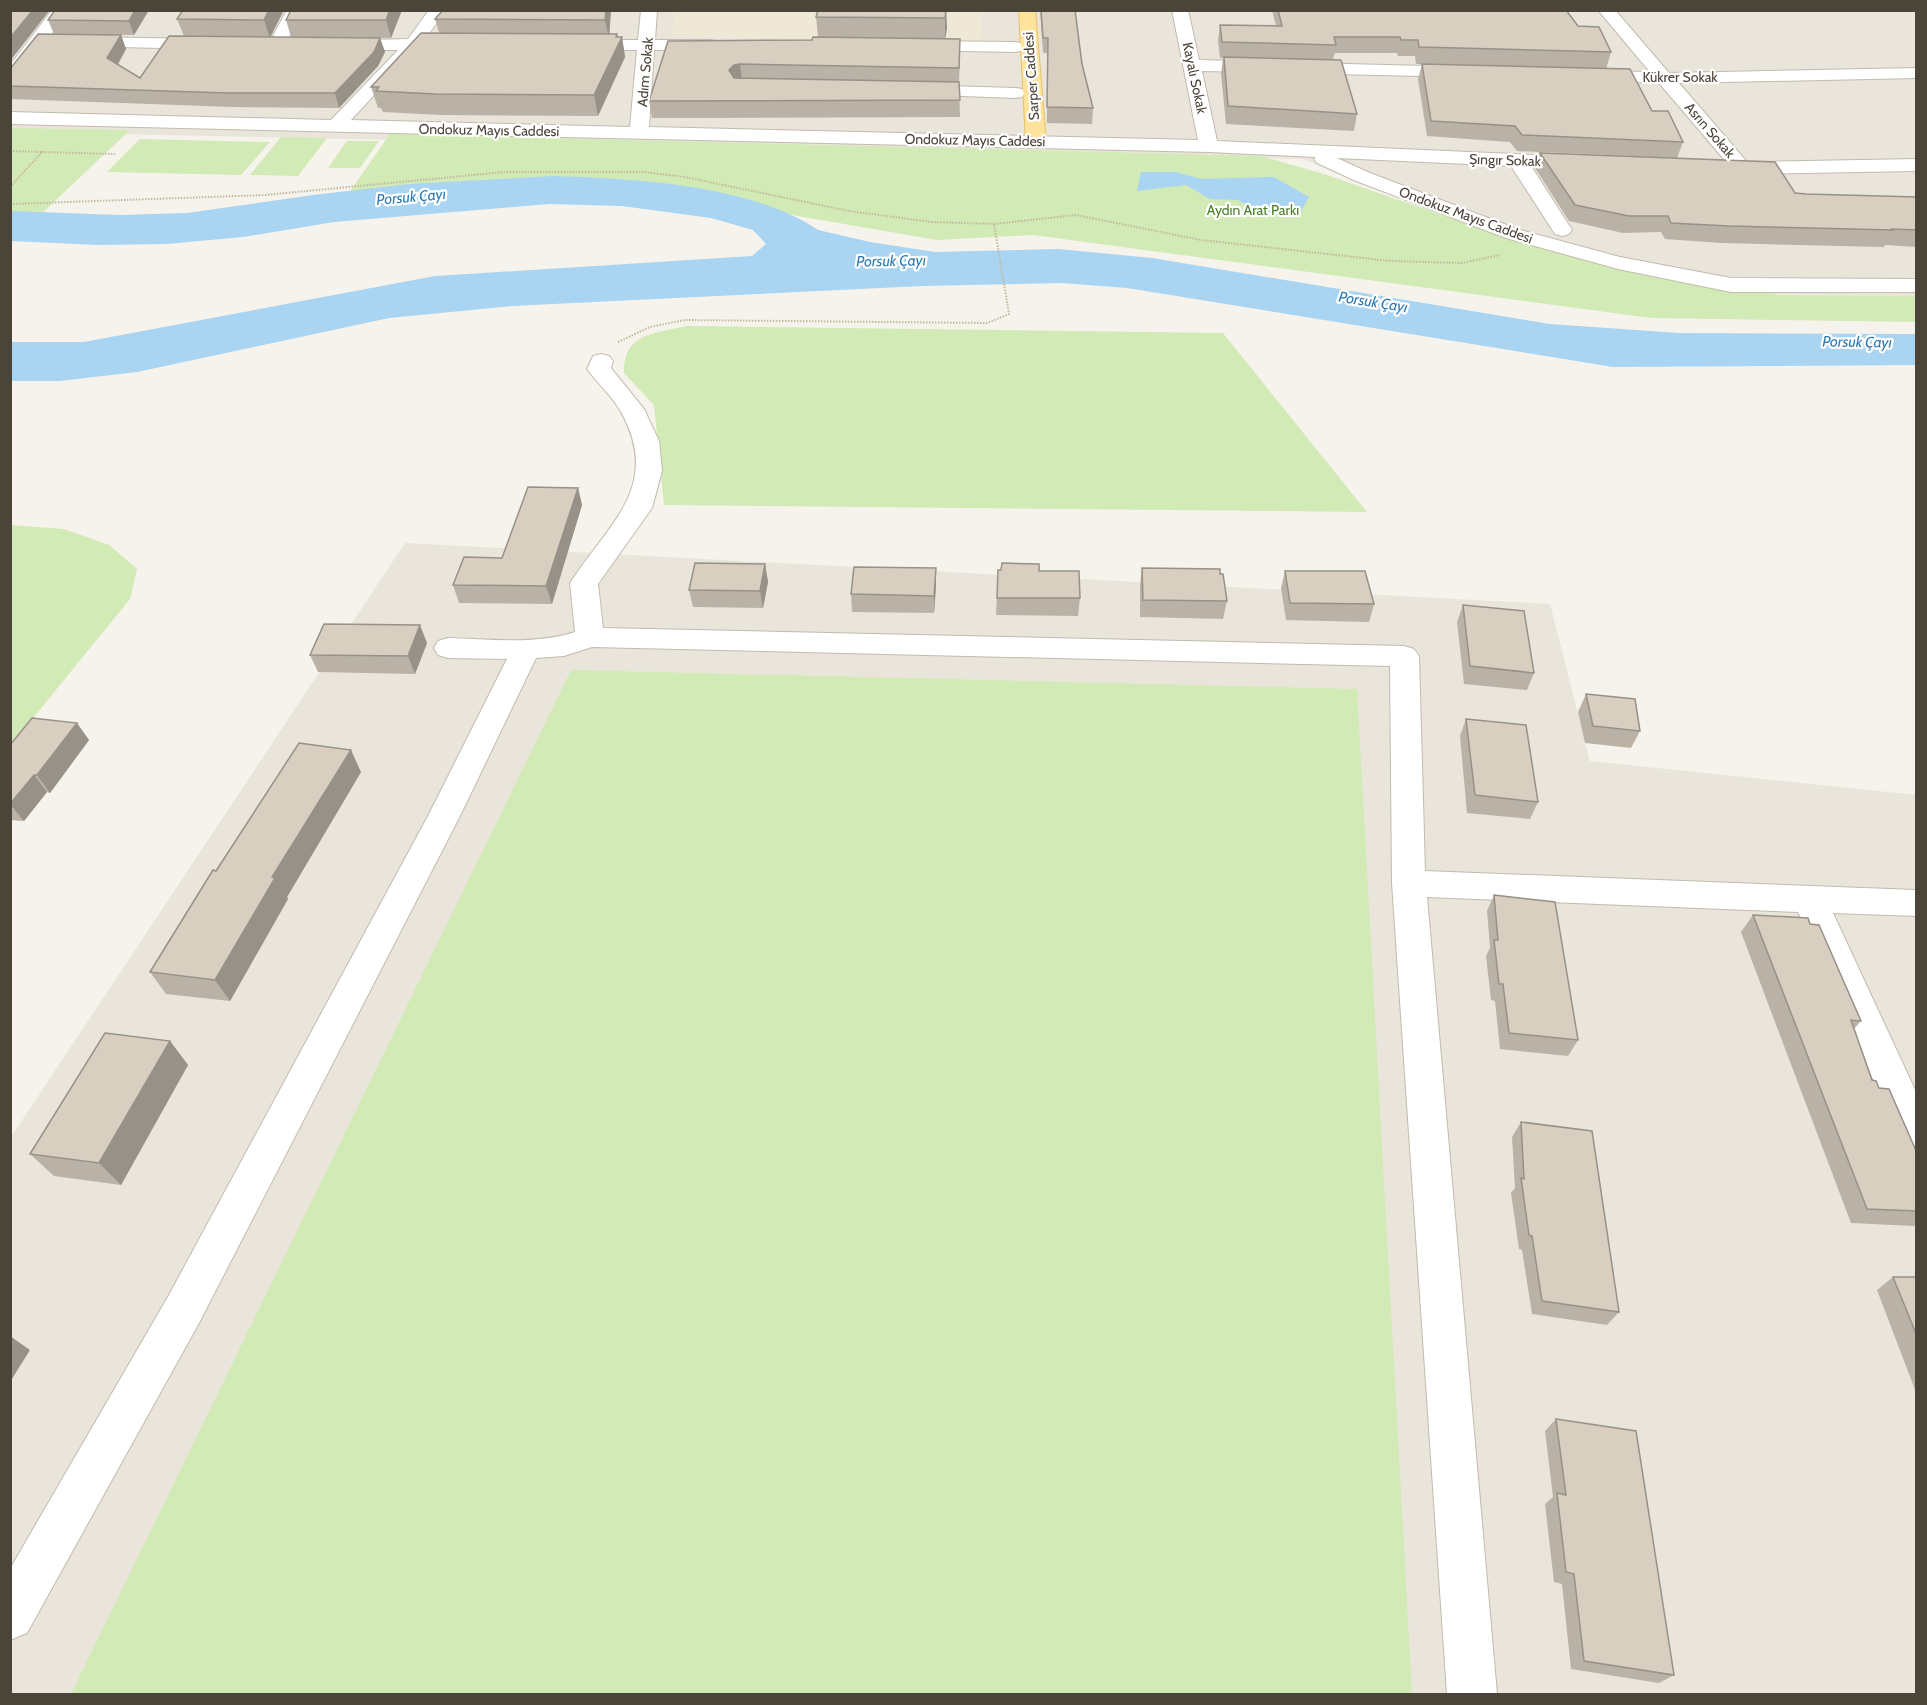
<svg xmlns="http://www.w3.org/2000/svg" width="1927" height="1705" viewBox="0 0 1927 1705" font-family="Cabin,sans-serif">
  <rect width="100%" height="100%" fill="#f6f3ec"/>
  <g fill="#eae5da">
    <polygon points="11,11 1916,11 1916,296 1727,294 1610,277 1303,159 11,132"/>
    <polygon points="405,543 1550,604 1590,761 1916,795 1916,1694 11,1694 11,1137"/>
  </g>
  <polygon fill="#efe8d6" points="981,10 983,41 672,37 675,11"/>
  <g fill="#d2eab5">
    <polygon points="10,128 11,128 130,130 39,216 11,217"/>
    <polygon points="390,134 1261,156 1324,174 1514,240 1779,295 1916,296 1916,322 1651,318 1033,235 937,240 792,215 668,188 519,184 346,197"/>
    <polygon points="281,137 327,138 298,176 250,175"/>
    <polygon points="140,139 270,142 241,175 107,172"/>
    <polygon points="347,141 379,141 360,168 328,168"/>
    <path d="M686,326L1223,333L1367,512L664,505L654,405L624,373C624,333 653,334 686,326Z"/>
    <polygon points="11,525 64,529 109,545 137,569 130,599 11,745"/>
    <polygon points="571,670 1357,689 1412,1694 71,1694"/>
  </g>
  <g fill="#a9d4f2">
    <polygon points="1141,172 1176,172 1202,179 1274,177 1309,197 1301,211 1286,215 1263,214 1238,200 1210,199 1186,185 1137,191"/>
    <polygon points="537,193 604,193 685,199 870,242 935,252 1058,249 1152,258 1550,324 1679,333 1916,334 1916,365 1613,367 1127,288 1062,283 922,286 512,306 389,318 137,372 60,381 11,381 11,342 84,342 435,276 752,256 766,244 753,230 711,218 622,206 549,204 334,222 243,237 167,244 97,245 11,241 11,227 143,233 217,228 333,210"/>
  </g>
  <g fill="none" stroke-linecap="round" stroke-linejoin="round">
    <path fill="#a9d4f2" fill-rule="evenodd" d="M554,176C640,179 798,185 851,262L845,270C811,279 801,251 772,235C722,209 661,205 605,200C508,193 408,204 312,217C270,223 229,233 187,237C128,242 69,235 10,235V211L121,215L187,213L313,195L409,184Z"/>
    <defs>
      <g id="minor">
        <polygon points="52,10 69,10 16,82 10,83 10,65"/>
        <polygon points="287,10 303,10 283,49 271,49 268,45"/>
        <polygon points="429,10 446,10 425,39 461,40 464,44 461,48 417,49 351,120 630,127 637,50 579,50 573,49 570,45 573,41 579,40 638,40 641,10 657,10 655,40 710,40 716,41 719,45 716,49 710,50 654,50 649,127 1198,140 1172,10 1188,10 1199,60 1463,67 1469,68 1472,72 1469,76 1463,77 1202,71 1217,141 1582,157 1589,159 1592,163 1589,167 1531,166 1572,230 1569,234 1562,236 1555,234 1511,166 1337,158 1370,173 1520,230 1620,257 1731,278 1916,279 1916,292 1731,292 1618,269 1506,238 1356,181 1317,163 1314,159 1316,157 1209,152 10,124 10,112 331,120 398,50 339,50 333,49 330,45 333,41 408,39"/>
        <polygon points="1598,10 1615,10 1669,73 1916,68 1916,78 1679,83 1747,162 1916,159 1916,171 1742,174 1728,172 1725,168 1728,164 1659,83 1584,80 1581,76 1584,72 1590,71 1650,72"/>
        <polygon points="78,37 209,39 215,40 218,44 215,48 209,49 72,46 69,42 72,38"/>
        <polygon points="915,41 1015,42 1021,43 1024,47 1021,51 1015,52 909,50 906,46 909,42"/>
        <polygon points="915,85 1016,88 1022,89 1025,93 1022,97 1016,98 909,94 906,90 909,86"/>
        <path d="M601,354L609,356L613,361L611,368L644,409L659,441L662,471L652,508L598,584L603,628L1404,646L1414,649L1419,656L1425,871L1916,890V916L1833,913L1916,1092V1149L1902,1144L1798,912L1427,897L1497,1694H1447L1392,883L1390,666L592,647L564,656L536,658L460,816L199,1323L27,1633L10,1640V1569L169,1295L428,816L507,659L448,658L438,655L434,648L438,641L448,638C489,639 536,645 575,632L570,583C607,525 663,487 621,412C613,397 598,384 587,369L593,356Z"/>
      </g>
      <polygon id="major" points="1019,10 1035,10 1046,142 1043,146 1029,146 1026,142"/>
    </defs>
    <use href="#minor" stroke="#c2bbae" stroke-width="2"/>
    <use href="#major" stroke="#e6c16a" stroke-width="2"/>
    <g stroke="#c4b79f" stroke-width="2" stroke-dasharray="1.5 1.5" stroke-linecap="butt">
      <polyline points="10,151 42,152 10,187"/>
      <polyline points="42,152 115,154"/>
      <polyline points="10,204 265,195 504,172 645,172 685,177 849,211 932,222 994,224 1076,215 1201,240 1391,261 1462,263 1500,255"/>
      <polyline points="618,342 650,327 685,320 987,323 1009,314 994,224"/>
    </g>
    <use href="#minor" fill="#fff" fill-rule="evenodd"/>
    <use href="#major" fill="#ffe39c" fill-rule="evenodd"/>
  </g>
  <g fill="#bab2a6">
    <polygon points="149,10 134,35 54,34 48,20"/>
    <polygon points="183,10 284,10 270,37 291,37 286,20 291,10 402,10 391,38 356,38 380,38 385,52 378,66 339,108 233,107 10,99 10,69 121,35 126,49 118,65 140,78 184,36 177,19"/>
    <polygon points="443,10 611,10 609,34 618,37 622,37 625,57 598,116 441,115 383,112 381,108 378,108 371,87 439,33 435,19"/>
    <polygon points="946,10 947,28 945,39 960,55 959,84 960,117 652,118 649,101 668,41 812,40 818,37 816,17"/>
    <polygon points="1040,10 1075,10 1082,64 1093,108 1092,124 1047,123 1047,53 1043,53"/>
    <polygon points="1272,10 1566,10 1578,26 1611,52 1606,69 1652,111 1683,142 1677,158 1517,151 1510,142 1427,136 1418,79 1422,64 1577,68 1416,64 1415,56 1398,56 1397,53 1335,53 1333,59 1357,114 1354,131 1226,124 1221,74 1223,58 1220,58 1218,41 1220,25 1276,26"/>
    <polygon points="1540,153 1806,194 1917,197 1917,247 1885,245 1884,247 1722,243 1665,239 1661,232 1623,233 1569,221 1535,168"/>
    <polygon points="578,488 582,505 552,604 459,603 453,585 502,558"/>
    <polygon points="765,564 768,582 763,608 693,607 689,590"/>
    <polygon points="936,568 936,586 934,613 852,612 851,594"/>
    <polygon points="1142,568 1220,574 1227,601 1223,619 1140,617 1140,585"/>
    <polygon points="998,570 1039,571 1080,598 1078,616 996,615"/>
    <polygon points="1285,571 1374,604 1369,622 1286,620 1281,588"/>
    <polygon points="1463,605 1534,673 1527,690 1464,684 1457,622"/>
    <polygon points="427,643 415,674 318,672 310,655"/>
    <polygon points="1586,694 1640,731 1631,748 1585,743 1578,712"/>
    <polygon points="1466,719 1538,802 1530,819 1467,813 1460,736"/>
    <polygon points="89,740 50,793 47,792 24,821 10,820 10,745"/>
    <polygon points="361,772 287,897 288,899 230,1001 166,994 150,972 216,871"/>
    <polygon points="1494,895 1578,1040 1568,1056 1500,1049 1495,1001 1491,1000 1486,956 1490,948 1487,911"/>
    <polygon points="1753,915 1861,1021 1854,1029 1872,1080 1879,1088 1917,1153 1917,1224 1914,1226 1851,1223 1741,932"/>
    <polygon points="170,1041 188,1065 121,1185 54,1176 30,1154"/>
    <polygon points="1521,1122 1619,1312 1607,1325 1532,1314 1522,1250 1519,1249 1511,1193 1515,1188 1512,1137"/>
    <polygon points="1893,1277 1917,1277 1917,1395 1877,1290"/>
    <polygon points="1556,1419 1674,1675 1659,1683 1571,1669 1562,1584 1554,1582 1545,1504 1553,1497 1545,1431"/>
  </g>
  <g fill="#979187">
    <polygon points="33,10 50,10 10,61 10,38"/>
    <polygon points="135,10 149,10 134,35 129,21"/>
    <polygon points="269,10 284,10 270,38 264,20"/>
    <polygon points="390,10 402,10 391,38 386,20"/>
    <polygon points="606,10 611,10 609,39 605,20"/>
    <polygon points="946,10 947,28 945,40 945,18"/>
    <polygon points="617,34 619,43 622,37 625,57 598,116 594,95"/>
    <polygon points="121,35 126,49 113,72 107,58"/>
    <polygon points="380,38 385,52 378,66 339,108 335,93"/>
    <polygon points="740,64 742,81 736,82 729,70 734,65"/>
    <polygon points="578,488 582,505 552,604 546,586"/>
    <polygon points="765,564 768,582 763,608 760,591"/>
    <polygon points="936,568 936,586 934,613 934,596"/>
    <polygon points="420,625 427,643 415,674 408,656"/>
    <polygon points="77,723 89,740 50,793 37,775"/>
    <polygon points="351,750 361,772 287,897 288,899 230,1001 215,980 272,877"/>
    <polygon points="34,775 47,792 24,821 10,804"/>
    <polygon points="170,1041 188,1065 121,1185 99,1163"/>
    <polygon points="10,1336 30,1350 10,1382"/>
  </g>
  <g fill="#d8cfc1" stroke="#979187" stroke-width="1.5">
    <polygon points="10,10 33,10 10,38"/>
    <polygon points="55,10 135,10 129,21 48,20"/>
    <polygon points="183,10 269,10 264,20 177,19"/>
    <polygon points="291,10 390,10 386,20 286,20"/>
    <polygon points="443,10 606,10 605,20 435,19"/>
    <polygon points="818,10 946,10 945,18 816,17"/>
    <polygon points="1041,10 1075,10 1082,64 1093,108 1047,107 1048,38 1043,38"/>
    <polygon points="1278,10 1566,10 1578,26 1599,27 1611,52 1419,47 1418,40 1401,40 1400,37 1334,37 1336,45 1222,42 1220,25 1282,26"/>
    <polygon points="421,33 617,34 616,37 622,37 594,95 435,94 376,91 379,87 371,87"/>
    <polygon points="38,34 121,35 107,58 140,78 169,36 380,38 374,52 335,93 228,93 10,86 10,69"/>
    <polygon points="813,37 960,39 959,68 740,64 734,65 729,70 734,78 959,82 960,100 649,101 668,41 812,40"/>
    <polygon points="1224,57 1341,60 1357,114 1228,106"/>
    <polygon points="1422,64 1630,69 1652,111 1668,111 1683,142 1522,135 1515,126 1431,121"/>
    <polygon points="1540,153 1775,162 1795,193 1806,194 1917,197 1917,230 1892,229 1893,230 1729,226 1671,223 1668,216 1629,216 1575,205"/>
    <polygon points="528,487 578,488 546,586 453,585 464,557 502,558"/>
    <polygon points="695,563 765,564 760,591 689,590"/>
    <polygon points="1002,563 1039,564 1039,571 1079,571 1080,598 997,598 998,570 1001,570"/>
    <polygon points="854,567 936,568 934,596 851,594"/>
    <polygon points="1142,568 1220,569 1220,574 1223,574 1227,601 1143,600"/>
    <polygon points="1285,571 1365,571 1374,604 1290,603"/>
    <polygon points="1463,605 1524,611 1534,673 1470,666"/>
    <polygon points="324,624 420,625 408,656 310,655"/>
    <polygon points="1586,694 1635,699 1640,731 1593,726"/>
    <polygon points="32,718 77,723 37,775 34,775 10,804 10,745"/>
    <polygon points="1466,719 1526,725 1538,802 1475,795"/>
    <polygon points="299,743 351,750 272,877 275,878 215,980 150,972 213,870 216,871"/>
    <polygon points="1494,895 1555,902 1578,1040 1509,1033 1503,984 1499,984 1494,940 1498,940"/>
    <polygon points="1753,915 1808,918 1810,924 1819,925 1861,1021 1851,1020 1872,1080 1876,1081 1879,1088 1889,1089 1917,1153 1917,1211 1867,1209"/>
    <polygon points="105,1033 170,1041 99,1163 30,1154"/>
    <polygon points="1521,1122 1592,1131 1619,1312 1542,1301 1532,1236 1529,1235 1521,1178 1524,1179"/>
    <polygon points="1893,1277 1917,1277 1917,1336"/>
    <polygon points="1556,1419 1636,1431 1674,1675 1584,1661 1574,1574 1566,1572 1557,1493 1566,1495"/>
  </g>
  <g text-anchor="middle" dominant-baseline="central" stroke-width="4.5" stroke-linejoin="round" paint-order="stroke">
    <g font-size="14" fill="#4b4439" stroke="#fff">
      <text transform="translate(645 72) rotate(-85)">Adım Sokak</text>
      <text transform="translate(1031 76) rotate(-94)">Sarper Caddesi</text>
      <text x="1680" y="77">Kükrer Sokak</text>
      <text transform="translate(1195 78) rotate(78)">Kayalı Sokak</text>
      <text transform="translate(489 130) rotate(1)">Ondokuz Mayıs Caddesi</text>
      <text transform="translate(1710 130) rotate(49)">Asrın Sokak</text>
      <text transform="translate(975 140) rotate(1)">Ondokuz Mayıs Caddesi</text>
      <text transform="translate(1505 160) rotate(2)">Şıngır Sokak</text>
      <text transform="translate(1466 215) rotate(20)">Ondokuz Mayıs Caddesi</text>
    </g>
    <g font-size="14" fill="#4a7f2a" stroke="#fff">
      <text x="1253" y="210">Aydın Arat Parkı</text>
    </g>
    <g font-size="15" font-style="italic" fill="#2e7ab2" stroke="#fff">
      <text transform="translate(411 197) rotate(-5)">Porsuk Çayı</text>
      <text transform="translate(891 261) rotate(-1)">Porsuk Çayı</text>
      <text transform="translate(1373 302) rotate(9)">Porsuk Çayı</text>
      <text transform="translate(1857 342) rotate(1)">Porsuk Çayı</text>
    </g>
  </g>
  <rect width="1927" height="1705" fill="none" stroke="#4b4439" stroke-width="24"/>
</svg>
